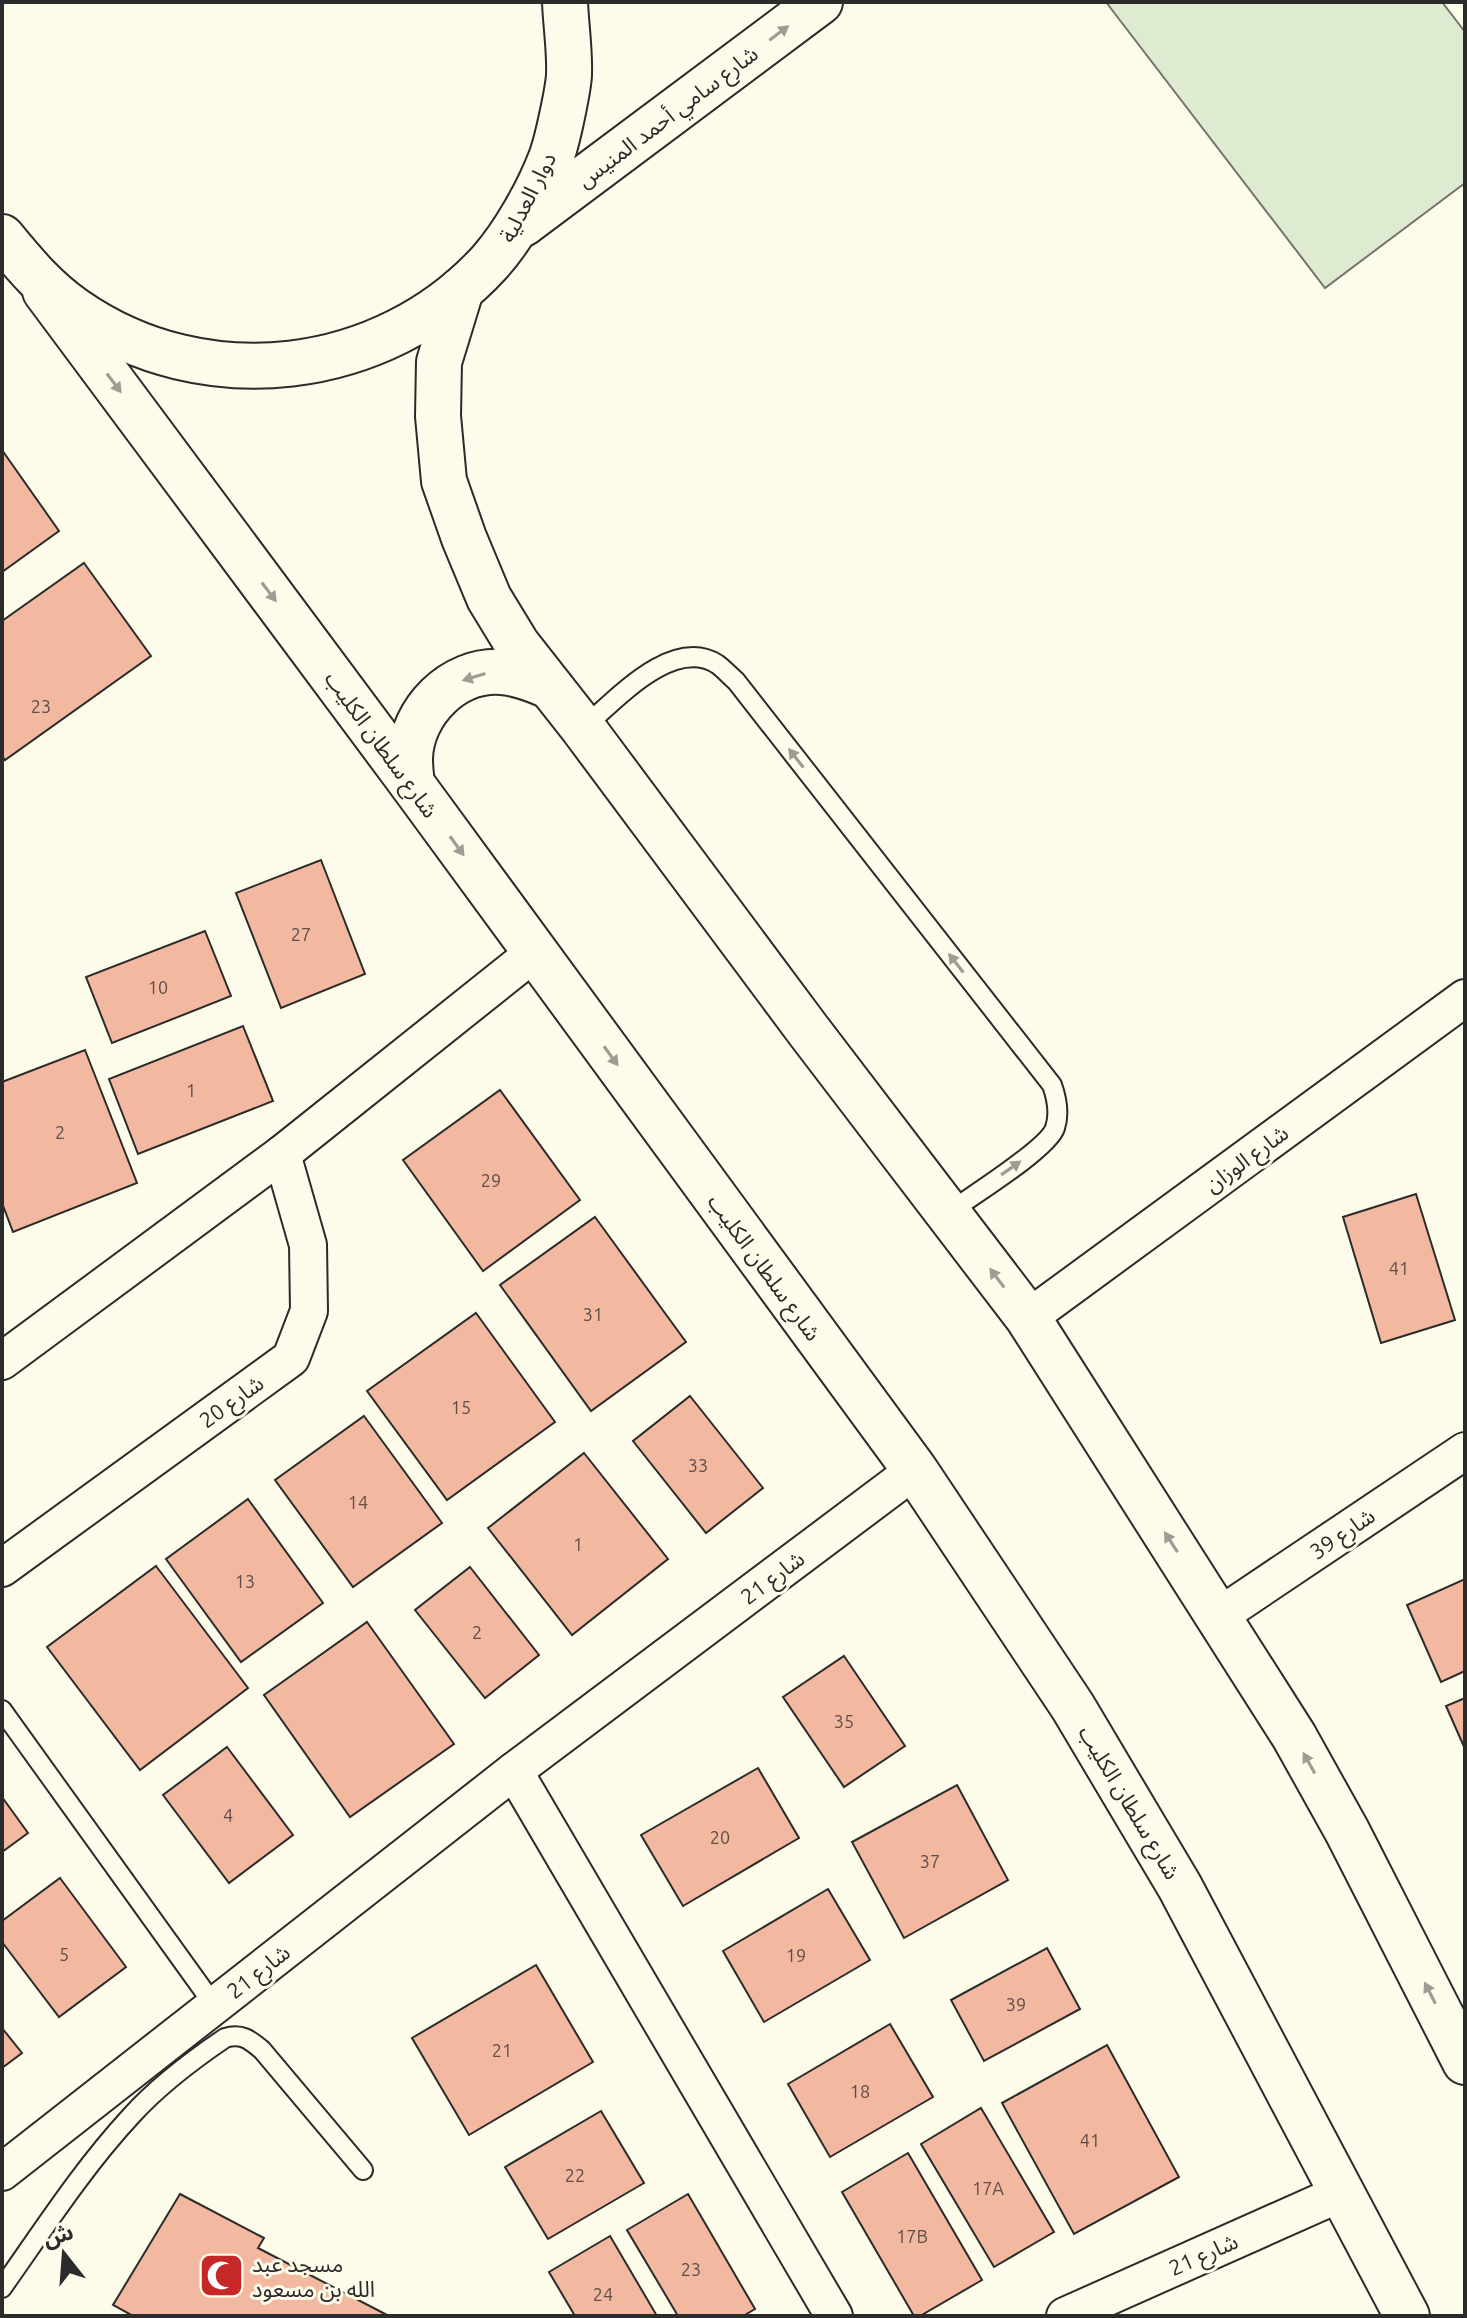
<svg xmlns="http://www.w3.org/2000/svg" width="1467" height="2318" viewBox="0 0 1467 2318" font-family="Ubuntu,'Noto Sans Arabic',sans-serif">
  <rect width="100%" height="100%" fill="#fdfbea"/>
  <polygon fill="#deebd1" stroke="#74746e" stroke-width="2" points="1106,2 1442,2 1465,32 1465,183 1325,288"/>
  <g fill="#f2b8a0" stroke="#2b2b2b" stroke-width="2">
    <polygon points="2,450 59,531 2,572"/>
    <polygon points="84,563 151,656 5,760 2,756 2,621"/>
    <polygon points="321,860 365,974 281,1008 236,893"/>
    <polygon points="205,931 231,996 112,1043 86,977"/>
    <polygon points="243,1026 273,1101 138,1154 109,1079"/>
    <polygon points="85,1050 137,1183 13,1232 2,1203 2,1082"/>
    <polygon points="500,1090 580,1200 483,1271 403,1160"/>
    <polygon points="1416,1194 1455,1320 1381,1343 1343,1217"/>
    <polygon points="595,1217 686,1342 591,1411 500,1285"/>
    <polygon points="476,1313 555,1422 447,1500 367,1391"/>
    <polygon points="690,1396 763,1488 706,1533 633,1441"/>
    <polygon points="364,1416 442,1523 353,1587 275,1480"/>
    <polygon points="584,1453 668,1559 572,1635 488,1528"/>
    <polygon points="248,1499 323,1603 241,1662 166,1559"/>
    <polygon points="156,1566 248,1688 140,1770 47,1647"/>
    <polygon points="470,1567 539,1655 485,1698 415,1610"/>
    <polygon points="1465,1579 1465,1671 1441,1682 1407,1605"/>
    <polygon points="367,1622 454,1744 350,1817 264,1695"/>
    <polygon points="844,1656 905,1746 844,1787 783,1697"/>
    <polygon points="1465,1698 1465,1749 1446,1706"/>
    <polygon points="227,1747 293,1835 229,1883 163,1795"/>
    <polygon points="758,1768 799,1838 683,1906 641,1835"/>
    <polygon points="957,1785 1008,1880 904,1938 852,1842"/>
    <polygon points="2,1797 28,1833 2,1852"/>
    <polygon points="60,1878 126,1967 59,2017 2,1942 2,1921"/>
    <polygon points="828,1889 870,1960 764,2022 723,1951"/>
    <polygon points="1047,1948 1080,2009 984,2061 951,2000"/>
    <polygon points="536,1965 593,2062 469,2135 412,2038"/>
    <polygon points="890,2024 933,2097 830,2157 788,2084"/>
    <polygon points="2,2028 22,2053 2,2068"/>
    <polygon points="1107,2045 1179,2177 1074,2234 1002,2103"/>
    <polygon points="981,2108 1054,2232 994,2267 921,2144"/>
    <polygon points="601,2111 644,2183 548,2239 505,2167"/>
    <polygon points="908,2153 982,2280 920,2316 914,2316 842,2192"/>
    <polygon points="180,2194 264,2238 258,2248 389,2316 133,2316 113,2305"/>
    <polygon points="688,2194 755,2309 743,2316 678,2316 627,2230"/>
    <polygon points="610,2236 657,2316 575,2316 549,2272"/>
  </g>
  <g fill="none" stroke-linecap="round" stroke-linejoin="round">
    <defs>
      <g id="service">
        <path d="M583,728C615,701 672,636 717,664C724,669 730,676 736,681L1052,1085C1057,1099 1060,1113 1055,1128C1048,1149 970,1197 948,1213"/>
        <polyline points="2,1710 214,2005"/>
        <path d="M2,2288C43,2230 82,2169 131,2116C158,2086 191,2061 225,2038C241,2033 249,2039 262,2050L363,2170"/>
      </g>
      <g id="minor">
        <polyline points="1028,1318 1465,998"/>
        <polyline points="2,1361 282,1154 534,953"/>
        <polyline points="2,1568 291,1358 309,1311 308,1245 282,1154"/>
        <polyline points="1219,1616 1465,1451"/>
        <polyline points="514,1771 834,2316"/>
        <polyline points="2,2172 514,1771 915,1470"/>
        <polyline points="1065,2316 1341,2193"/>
      </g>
      <g id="tertiary">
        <polyline points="461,290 439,362 438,416 444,481 464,538 489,598 517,644 583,728 808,1030 1028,1318 1294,1736 1347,1831 1465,2062"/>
        <polyline points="45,291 412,784 915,1470 1073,1707 1180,1887 1407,2316"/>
        <path d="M412,784C411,776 410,767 410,759C411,712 453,669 501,672C518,673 533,679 549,686"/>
      </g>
      <g id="secondary">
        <polyline points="523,224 820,2"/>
        <path d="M2,237C24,264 46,290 75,310C204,400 383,379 490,262C514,235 538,192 551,158C557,143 568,91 569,75C570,51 566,26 565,2"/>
      </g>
    </defs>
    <use href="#service" stroke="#2b2b2b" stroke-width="22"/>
    <use href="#minor" stroke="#2b2b2b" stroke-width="40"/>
    <use href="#tertiary" stroke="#2b2b2b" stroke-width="48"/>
    <use href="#secondary" stroke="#2b2b2b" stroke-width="48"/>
    <use href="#service" stroke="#fdfbea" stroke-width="18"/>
    <use href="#minor" stroke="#fdfbea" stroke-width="36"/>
    <use href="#tertiary" stroke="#fdfbea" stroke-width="44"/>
    <use href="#secondary" stroke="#fdfbea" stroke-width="44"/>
  </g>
  <defs><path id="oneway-solid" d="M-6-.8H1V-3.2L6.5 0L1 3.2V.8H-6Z" transform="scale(2)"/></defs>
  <g fill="#9e9d94">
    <use href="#oneway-solid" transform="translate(779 33) rotate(-37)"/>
    <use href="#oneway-solid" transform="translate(114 383) rotate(53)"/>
    <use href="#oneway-solid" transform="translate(269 592) rotate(53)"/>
    <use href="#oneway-solid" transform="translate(474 677) rotate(163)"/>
    <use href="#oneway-solid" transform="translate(796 758) rotate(-128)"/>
    <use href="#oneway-solid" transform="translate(457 846) rotate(54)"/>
    <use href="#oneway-solid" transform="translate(956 963) rotate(-128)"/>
    <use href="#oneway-solid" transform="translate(611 1056) rotate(54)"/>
    <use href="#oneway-solid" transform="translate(1011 1168) rotate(-35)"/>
    <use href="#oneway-solid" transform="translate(997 1278) rotate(-127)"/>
    <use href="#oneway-solid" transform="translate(1171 1542) rotate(-123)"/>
    <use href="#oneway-solid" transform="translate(1309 1763) rotate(-119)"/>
    <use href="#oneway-solid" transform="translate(1430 1993) rotate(-117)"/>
  </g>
  <defs>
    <symbol id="mosque-square" viewBox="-11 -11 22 22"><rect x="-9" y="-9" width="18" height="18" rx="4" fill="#c62828" stroke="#fdfbea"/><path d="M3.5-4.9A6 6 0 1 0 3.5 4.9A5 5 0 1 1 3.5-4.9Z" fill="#fff"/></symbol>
  </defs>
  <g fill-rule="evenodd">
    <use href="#mosque-square" x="196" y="2250" width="51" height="51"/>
  </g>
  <g text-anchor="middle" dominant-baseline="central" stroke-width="6" stroke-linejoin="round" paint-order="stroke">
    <g font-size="18" fill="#5d4e48">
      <text x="41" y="706">23</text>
      <text x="301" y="934">27</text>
      <text x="158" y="987">10</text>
      <text x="191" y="1090">1</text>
      <text x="60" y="1132">2</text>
      <text x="491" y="1180">29</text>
      <text x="1399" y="1268">41</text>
      <text x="593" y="1314">31</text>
      <text x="461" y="1407">15</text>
      <text x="698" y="1465">33</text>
      <text x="358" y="1502">14</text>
      <text x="578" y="1544">1</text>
      <text x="245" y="1581">13</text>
      <text x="477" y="1632">2</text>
      <text x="844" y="1721">35</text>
      <text x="228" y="1815">4</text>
      <text x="720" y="1837">20</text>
      <text x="930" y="1861">37</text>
      <text x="64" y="1954">5</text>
      <text x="796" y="1955">19</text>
      <text x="1016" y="2004">39</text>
      <text x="502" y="2050">21</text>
      <text x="860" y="2091">18</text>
      <text x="1090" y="2140">41</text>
      <text x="575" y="2175">22</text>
      <text x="988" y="2188">17A</text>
      <text x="912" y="2236">17B</text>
      <text x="691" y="2269">23</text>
      <text x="603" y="2294">24</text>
    </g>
    <g font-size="22" fill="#2b2b2b" stroke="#fdfbea">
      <text transform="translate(667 116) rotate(-37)">شارع سامي أحمد المنيس</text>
      <text transform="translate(527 197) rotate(-63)">دوار العدلية</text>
      <text transform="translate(382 744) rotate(54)">شارع سلطان الكليب</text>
      <text transform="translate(1246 1158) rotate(-36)">شارع الوزان</text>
      <text transform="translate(765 1267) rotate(54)">شارع سلطان الكليب</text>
      <text transform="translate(231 1401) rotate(-36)">شارع 20</text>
      <text transform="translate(1342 1533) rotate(-34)">شارع 39</text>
      <text transform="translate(772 1577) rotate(-37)">شارع 21</text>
      <text transform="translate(1130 1802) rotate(59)">شارع سلطان الكليب</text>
      <text transform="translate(258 1971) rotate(-38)">شارع 21</text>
      <text transform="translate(1203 2254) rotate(-24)">شارع 21</text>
    </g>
    <g font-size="22" fill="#2b2b2b" stroke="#fdfbea" text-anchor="start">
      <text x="252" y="2263">مسجد عبد<tspan x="252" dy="25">الله بن مسعود</tspan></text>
    </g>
  </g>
  <rect width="1467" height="2318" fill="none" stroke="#2b2b2b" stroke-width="8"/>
  <g transform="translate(64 2254) rotate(343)" stroke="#fdfbea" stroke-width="6" paint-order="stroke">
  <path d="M0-6L14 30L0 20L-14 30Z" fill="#2b2b2b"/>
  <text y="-12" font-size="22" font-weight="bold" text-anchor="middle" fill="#2b2b2b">ش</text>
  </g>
</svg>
